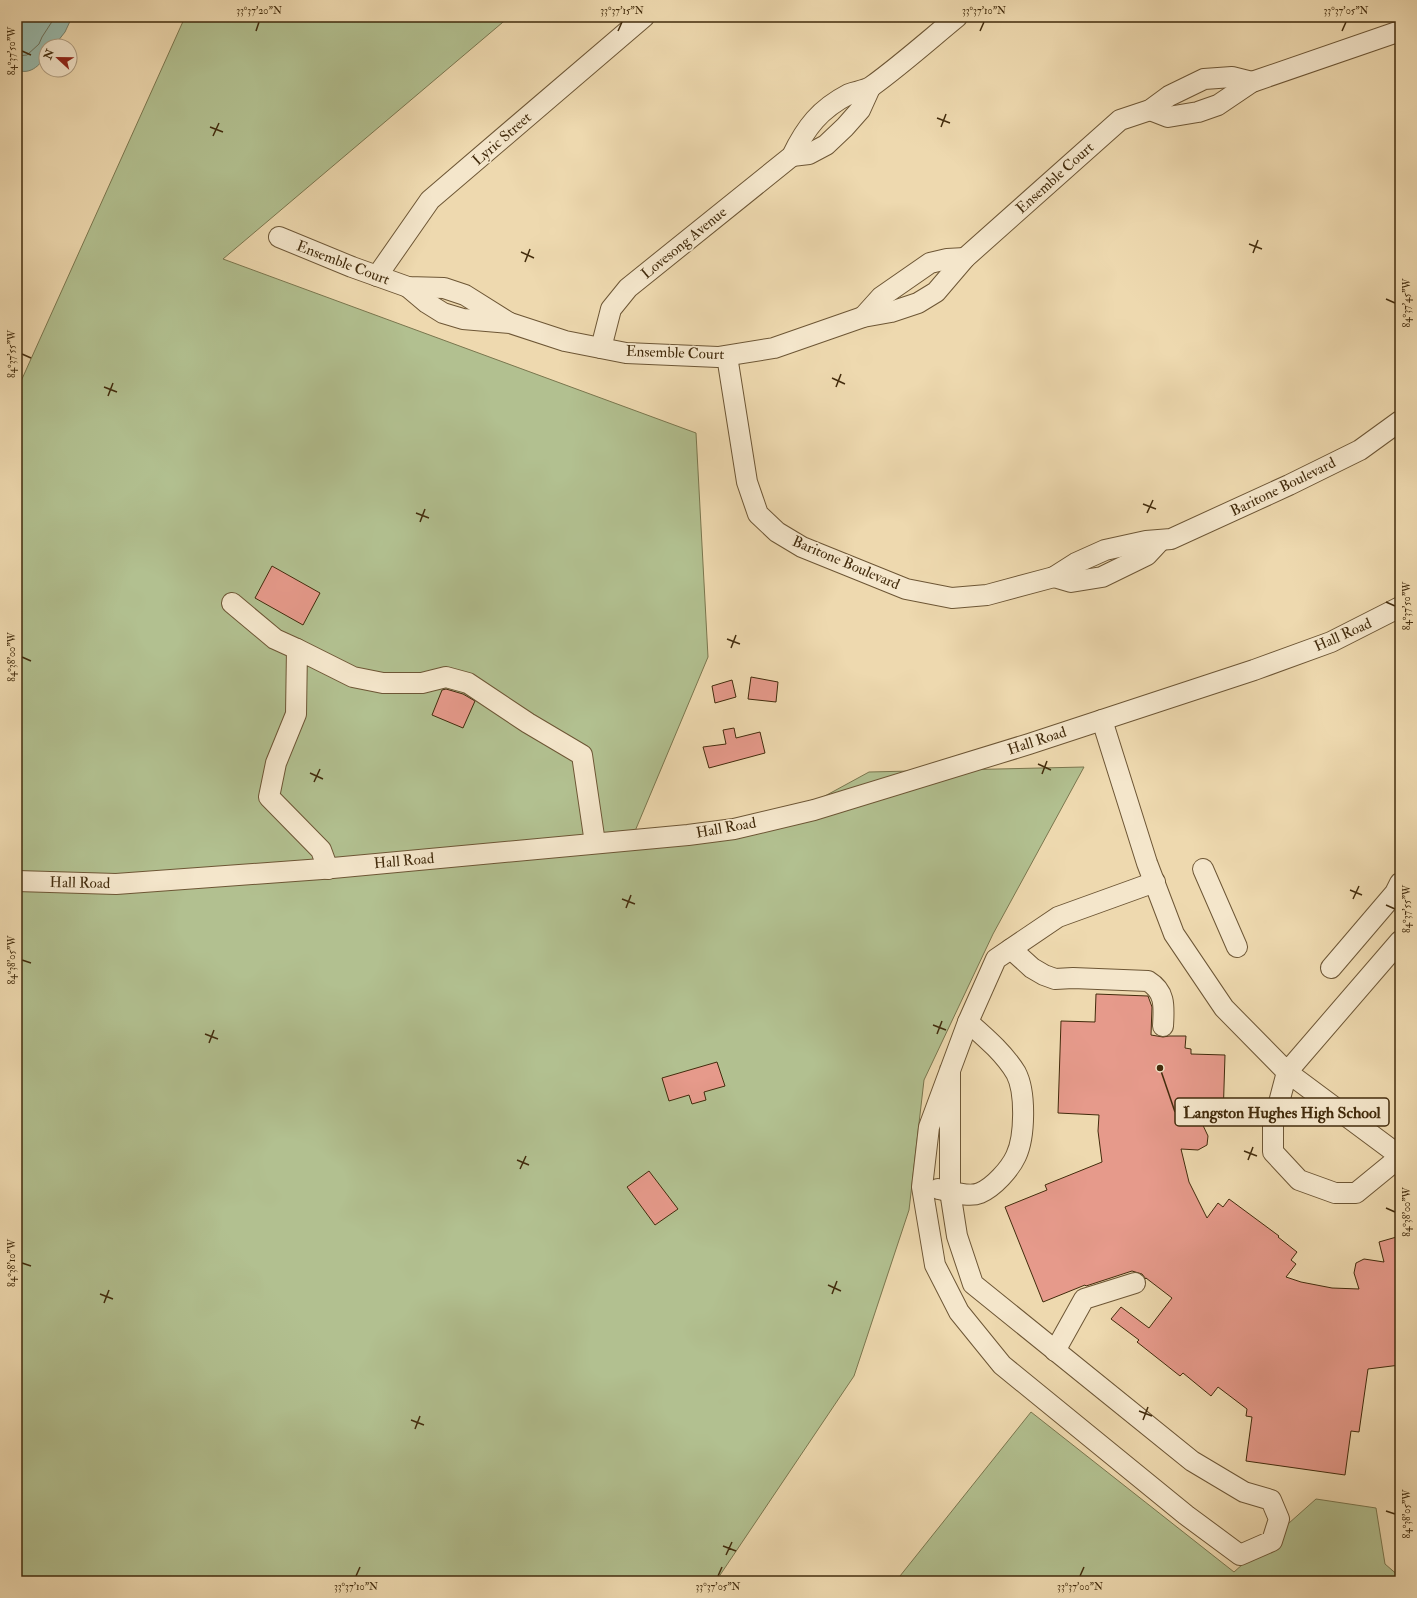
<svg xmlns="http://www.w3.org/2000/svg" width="1417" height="1598" viewBox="0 0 1417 1598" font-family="'IM FELL Double Pica',serif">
  <rect width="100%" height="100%" fill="#eed9af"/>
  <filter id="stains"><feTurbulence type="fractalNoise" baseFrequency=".005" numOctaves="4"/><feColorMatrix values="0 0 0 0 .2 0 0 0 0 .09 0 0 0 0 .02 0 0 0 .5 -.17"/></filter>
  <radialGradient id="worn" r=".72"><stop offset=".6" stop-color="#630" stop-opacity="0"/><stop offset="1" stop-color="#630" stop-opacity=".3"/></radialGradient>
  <g fill="#b2c090" stroke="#7a764e">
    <polygon points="185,17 509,17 223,259 696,433 708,657 630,843 757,833 869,772 1084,767 993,934 924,1080 909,1210 854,1376 716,1581 17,1581 17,390"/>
    <polygon points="1031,1412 1234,1572 1316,1499 1376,1508 1385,1564 1400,1577 1400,1581 896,1581"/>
  </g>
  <path fill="#99baac" stroke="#76816c" d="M17,17H72L65,32L54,46H46V56C39,66 30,75 17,70Z"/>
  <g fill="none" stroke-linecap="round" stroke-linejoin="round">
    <polyline stroke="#6e725c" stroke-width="1" points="17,56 27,55 39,44 42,37 55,17"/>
  </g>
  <g fill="#e69a8b" stroke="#422b0c">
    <polygon points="272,566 320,593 303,625 255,598"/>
    <polygon points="751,677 778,682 776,702 748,699"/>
    <polygon points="732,680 736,697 715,703 712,686"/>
    <polygon points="446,689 463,694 475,701 463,728 432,715 442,690"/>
    <polygon points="734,728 736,738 760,732 765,753 709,768 703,747 726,744 723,730"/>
    <polygon points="1096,994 1148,996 1152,1007 1151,1035 1163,1037 1169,1036 1186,1036 1185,1048 1191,1049 1191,1054 1225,1055 1223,1119 1200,1119 1208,1136 1207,1145 1198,1150 1181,1149 1189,1182 1207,1218 1218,1203 1223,1207 1229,1199 1279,1236 1278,1237 1297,1252 1291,1260 1296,1264 1286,1277 1301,1282 1332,1288 1359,1289 1354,1273 1356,1263 1364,1259 1384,1262 1379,1242 1400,1236 1400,1365 1368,1369 1359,1432 1351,1431 1345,1475 1246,1461 1252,1417 1246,1416 1247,1409 1218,1387 1211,1396 1183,1373 1180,1376 1137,1342 1139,1340 1111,1319 1121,1307 1149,1328 1172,1298 1146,1278 1146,1279 1142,1274 1132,1271 1086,1286 1085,1285 1043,1302 1005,1207 1047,1190 1045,1185 1102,1162 1098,1131 1099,1115 1058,1113 1061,1021 1095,1022"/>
    <polygon points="717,1062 725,1086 704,1092 706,1100 692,1104 689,1095 669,1101 662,1078"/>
    <polygon points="649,1171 678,1209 655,1225 627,1187"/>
  </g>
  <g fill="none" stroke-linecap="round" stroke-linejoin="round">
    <defs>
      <g id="minor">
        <polyline points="1150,110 1168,117 1198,112 1218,105 1252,82 1400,31"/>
        <polyline points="792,156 809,154 826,145 845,127 860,110 870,88"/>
        <polyline points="279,237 352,267 408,287 444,288 465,295 508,322"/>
        <polyline points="377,276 430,200 644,17"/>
        <polyline points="408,287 427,303 443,313 463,319 510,323 565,341 626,353 718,357 774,348 863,317 891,312 918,303 936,292 965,258 1120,120 1150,110 1169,96 1204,79 1232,77 1252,82"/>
        <polyline points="863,317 881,297 930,263 947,259 965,258"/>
        <path d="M601,348L611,309L628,288L792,156C806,127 820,109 849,94C856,91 865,91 872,86C901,65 929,40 957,17"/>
        <polyline points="727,356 747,482 758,514 777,532 802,547 906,589 952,598 987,595 1054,577 1076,563 1105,550 1146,541 1171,539 1289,485 1360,450 1400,421"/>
        <polyline points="1054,577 1071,582 1102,577 1147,555 1161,540"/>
        <polyline points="232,603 275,639 297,649"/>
        <polyline points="1102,720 1147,863 1174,934 1224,1008 1287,1072 1400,941"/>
        <polyline points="328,869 321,850 269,797 276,763 296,714 297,649 353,677 383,683 422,683 446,677 468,683 528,723 582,755 595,843"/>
        <polyline points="1203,869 1237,947"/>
        <polyline points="17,881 116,884 322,869 688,835 734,829 814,810 1029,744 1254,670 1331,642 1400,607"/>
        <path d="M1011,949L1032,968L1044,975L1055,979L1073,978L1148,981C1166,992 1164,1007 1163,1026"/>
        <polyline points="1331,968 1395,893 1400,883"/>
        <polyline points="950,1070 950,1191 957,1236 973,1284 1192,1461 1244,1492 1271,1500 1279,1519 1272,1541 1240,1555 1186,1515 1002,1365 959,1312 935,1265 922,1187 929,1127 968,1022 996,959 1058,917 1155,882"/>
        <polyline points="1400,1156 1287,1072 1273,1125 1273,1152 1299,1180 1335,1193 1356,1193 1400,1157"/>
        <path d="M938,1189C950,1191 968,1198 980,1193C994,1187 1010,1169 1016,1156C1025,1137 1026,1092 1016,1073C1004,1053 985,1037 968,1022"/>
        <polyline points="1055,1351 1084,1299 1135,1283"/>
      </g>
    </defs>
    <use href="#minor" stroke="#6d5635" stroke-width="22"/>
    <use href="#minor" stroke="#f4e6cb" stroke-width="20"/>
  </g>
  <path fill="none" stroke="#422b0c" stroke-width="1.5" d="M256,31L259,22M618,31L622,22M980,31L984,22M1342,31L1346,22M22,51L31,55M937,118L950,123M210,127L223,132M941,127L946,114M213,136L219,123M1249,244L1262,249M521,252L534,258M1253,253L1258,240M525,262L530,249M1386,299L1395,303M22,354L31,358M832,378L845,384M104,387L117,392M836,387L841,374M108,396L113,383M1143,504L1156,509M416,513L429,518M1147,513L1153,500M420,522L425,509M1386,602L1395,606M727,639L740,644M731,648L736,635M22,657L31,661M1038,764L1051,770M310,773L323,779M1042,774L1047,761M314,782L320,769M1350,890L1362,895M622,899L635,904M1353,899L1359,886M1386,905L1395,909M626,908L631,895M22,960L31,963M933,1025L946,1030M205,1034L218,1039M937,1034L942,1021M209,1043L214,1030M1244,1151L1257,1156M517,1160L529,1165M1248,1160L1253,1147M520,1169L526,1156M1386,1208L1395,1212M22,1263L31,1266M828,1285L841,1291M100,1294L113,1299M832,1294L837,1281M104,1303L109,1290M1139,1411L1152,1416M411,1420L424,1425M1143,1420L1148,1407M415,1429L420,1416M1386,1511L1395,1514M723,1546L736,1551M726,1555L732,1542M356,1576L360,1567M718,1576L722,1567M1080,1576L1084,1567"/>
  <g text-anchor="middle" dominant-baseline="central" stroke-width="3.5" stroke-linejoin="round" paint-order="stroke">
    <g font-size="15" fill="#422b0c" stroke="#f4e6cb">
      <text transform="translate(502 139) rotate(-41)">Lyric Street</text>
      <text transform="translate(1055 178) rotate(-42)">Ensemble Court</text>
      <text transform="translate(684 243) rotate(-39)">Lovesong Avenue</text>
      <text transform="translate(343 263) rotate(21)">Ensemble Court</text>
      <text transform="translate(675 353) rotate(2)">Ensemble Court</text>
      <text transform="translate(1283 487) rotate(-26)">Baritone Boulevard</text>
      <text transform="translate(846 563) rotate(23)">Baritone Boulevard</text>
      <text transform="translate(1343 635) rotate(-24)">Hall Road</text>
      <text transform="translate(1037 741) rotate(-18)">Hall Road</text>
      <text transform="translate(726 828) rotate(-10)">Hall Road</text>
      <text transform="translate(404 861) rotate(-5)">Hall Road</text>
      <text transform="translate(80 883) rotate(1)">Hall Road</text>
    </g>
  </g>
  <path fill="none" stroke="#422b0c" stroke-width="1.5" d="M1160 1068L1175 1112"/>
  <circle fill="#422b0c" stroke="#f4e6cb" stroke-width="1.5" cx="1160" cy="1068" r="4"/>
  <rect fill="#f4e6cb" stroke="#422b0c" stroke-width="1.5" x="1175" y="1098" width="214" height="28" rx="4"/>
  <g font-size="16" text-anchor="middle" font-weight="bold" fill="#422b0c">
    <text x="1282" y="1118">Langston Hughes High School</text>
  </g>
  <rect width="1417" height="1598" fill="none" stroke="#eed9af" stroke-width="44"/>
  <g transform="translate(58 58) rotate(292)"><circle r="19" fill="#f4e6cb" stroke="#ad9b7f"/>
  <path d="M0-3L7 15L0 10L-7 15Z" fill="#8f2418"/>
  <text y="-6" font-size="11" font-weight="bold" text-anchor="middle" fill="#422b0c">N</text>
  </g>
  <rect x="22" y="22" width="1373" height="1554" fill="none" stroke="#422b0c" stroke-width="1.5"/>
  <g font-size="10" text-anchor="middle" fill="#422b0c">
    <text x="259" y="14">33°37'20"N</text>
    <text x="622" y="14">33°37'15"N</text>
    <text x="984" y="14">33°37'10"N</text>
    <text x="1346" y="14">33°37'05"N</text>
    <text transform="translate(11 51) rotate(-90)" y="4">84°37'50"W</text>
    <text transform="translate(1406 303) rotate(-90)" y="4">84°37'45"W</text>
    <text transform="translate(11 354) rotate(-90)" y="4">84°37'55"W</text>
    <text transform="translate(1406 606) rotate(-90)" y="4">84°37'50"W</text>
    <text transform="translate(11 657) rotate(-90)" y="4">84°38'00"W</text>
    <text transform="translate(1406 909) rotate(-90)" y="4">84°37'55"W</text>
    <text transform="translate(11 960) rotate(-90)" y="4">84°38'05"W</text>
    <text transform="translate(1406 1212) rotate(-90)" y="4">84°38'00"W</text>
    <text transform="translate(11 1263) rotate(-90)" y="4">84°38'10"W</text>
    <text transform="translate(1406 1514) rotate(-90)" y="4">84°38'05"W</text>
    <text x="356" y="1590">33°37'10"N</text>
    <text x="718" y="1590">33°37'05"N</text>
    <text x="1080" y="1590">33°37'00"N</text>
  </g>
  <rect width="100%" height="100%" filter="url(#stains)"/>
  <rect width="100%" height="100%" fill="url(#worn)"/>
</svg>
